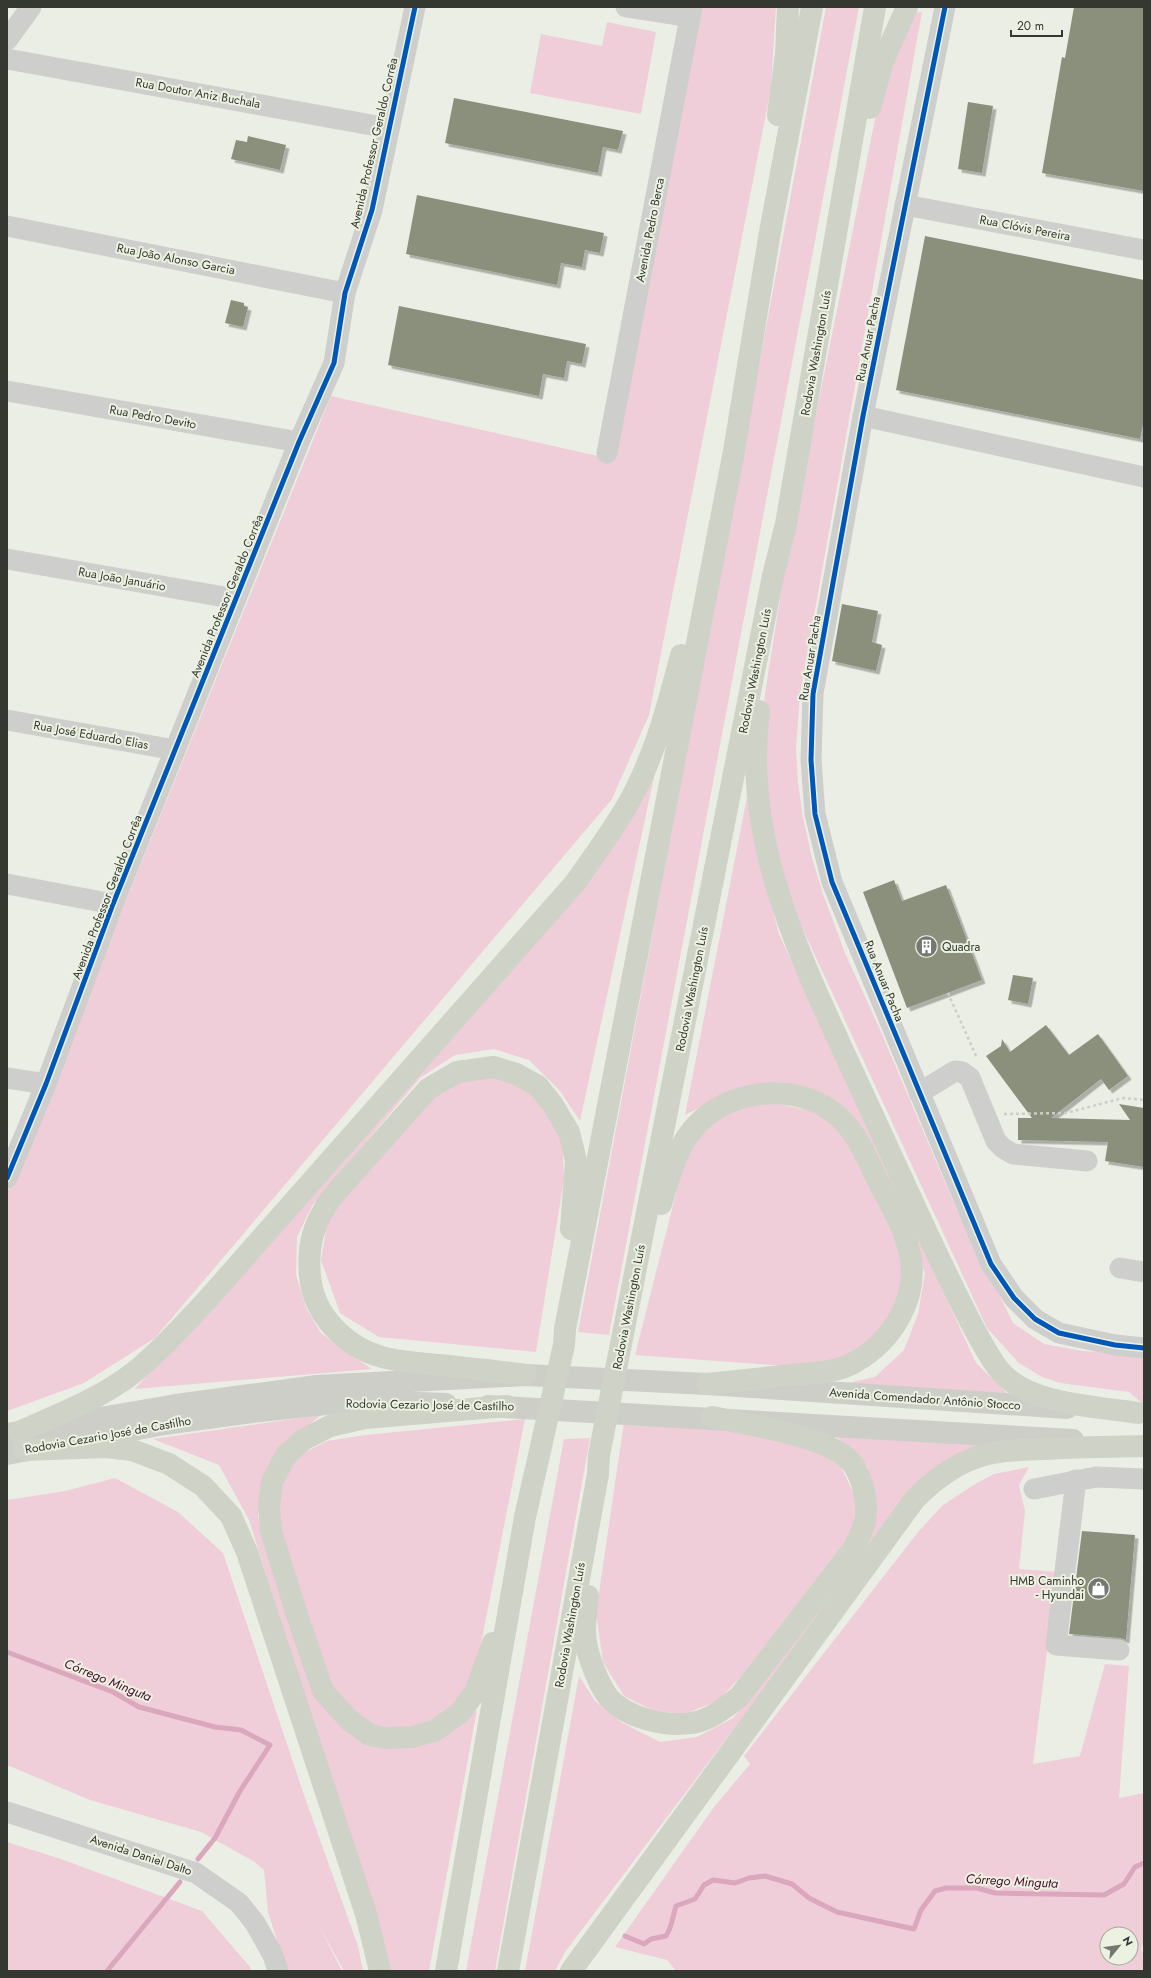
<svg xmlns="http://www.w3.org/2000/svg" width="1151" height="1978" viewBox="0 0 1151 1978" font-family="Jost,sans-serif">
  <defs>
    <filter id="shadow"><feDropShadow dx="3.5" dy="3.5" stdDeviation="0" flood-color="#0004"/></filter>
  </defs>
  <rect width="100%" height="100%" fill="#ebeee5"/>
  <g fill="#f0ced9" fill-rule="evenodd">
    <polygon points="699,7 776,7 771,88 649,715 612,799 155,1338 84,1383 7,1411 7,1193 331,396 611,459"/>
    <polygon points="826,7 859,7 609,1335 578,1332"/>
    <polygon points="922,12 800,694 796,748 798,783 803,817 812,858 823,894 845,953 878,1025 956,1208 1013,1323 1044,1344 1083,1351 1144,1355 1144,1405 1129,1392 1060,1383 1042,1377 1019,1363 987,1328 788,897 772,835 761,722 768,674 783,580 880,94 912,13"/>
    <polygon points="607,22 656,32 641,114 530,93 541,34 602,46"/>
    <polygon points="655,773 580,1121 560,1091 529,1060 494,1049 455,1055 420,1078 312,1206 297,1237 296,1275 306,1308 321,1333 343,1350 372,1369 135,1389 588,877"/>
    <polygon points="747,797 764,877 779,934 976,1363 1014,1400 838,1385 875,1377 904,1350 918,1314 925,1273 854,1118 808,1089 723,1096 685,1115"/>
    <polygon points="486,1069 526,1082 562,1134 564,1179 536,1352 379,1337 340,1313 321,1260 329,1212 444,1082"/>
    <polygon points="775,1103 824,1114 854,1148 894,1232 905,1274 890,1318 867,1346 831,1363 785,1366 635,1355 685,1158 710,1122 744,1104"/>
    <polygon points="321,1415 280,1449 263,1483 258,1517 317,1700 362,1740 454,1729 477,1710 429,1971 390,1971 249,1520 219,1465 153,1439"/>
    <polygon points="525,1419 478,1659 468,1687 451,1708 429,1722 404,1730 377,1727 354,1714 331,1690 278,1526 280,1491 296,1457 327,1441 366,1435"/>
    <polygon points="624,1422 724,1430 816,1449 839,1463 856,1498 853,1531 743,1674 719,1700 685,1714 654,1711 624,1696 603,1662 596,1613"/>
    <polygon points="835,1435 988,1443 916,1488 565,1952 555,1971 525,1971 579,1676 595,1701 621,1722 660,1742 697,1737 733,1718 864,1547 877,1512 868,1467"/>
    <polygon points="590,1438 495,1971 466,1971 564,1439"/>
    <path d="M1029,1467L1019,1485L1025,1511L1019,1569L1057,1572L1033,1764L1080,1756L1105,1664L1129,1666L1119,1798L1144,1793V1940L1141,1949L1144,1955V1971H676L667,1960L615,1947L714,1807L750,1764L744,1756L918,1532L943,1505L975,1484L994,1474ZM1107,1934H1131V1958H1107Z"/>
    <polygon points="115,1478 178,1512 223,1553 304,1795 358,1946 363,1971 344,1971 319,1926 342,1971 287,1971 268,1912 264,1870 253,1861 201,1832 90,1800 7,1765 7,1500 65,1491"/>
    <polygon points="7,1842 61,1859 202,1911 250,1967 251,1971 7,1971"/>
  </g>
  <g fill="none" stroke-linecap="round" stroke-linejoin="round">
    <g stroke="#daa7bc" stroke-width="5">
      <polyline points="7,1652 113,1692 139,1707 215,1727 241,1730 270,1745 240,1791 215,1838 198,1859"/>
      <path d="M625,1936L644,1944L651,1939L666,1936C673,1925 672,1918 676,1906L695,1899L704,1885L713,1880L735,1883L749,1878L765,1876L792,1884L809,1898L837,1912L914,1929L921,1910L935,1891L946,1888H977L995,1893L1104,1895L1124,1884L1135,1867L1144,1863"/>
      <polyline points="107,1971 180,1882"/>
    </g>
  </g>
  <g fill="#8b907d" filter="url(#shadow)">
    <polygon points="1074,7 1144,7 1144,191 1042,173 1062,57 1065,58"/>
    <polygon points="454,98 623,131 618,150 603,147 598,173 445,143"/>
    <polygon points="968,102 993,106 982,173 958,169"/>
    <polygon points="248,136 286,145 280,170 231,159 236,140 247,142"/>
    <polygon points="417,195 604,233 600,253 585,250 582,267 561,263 557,285 406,254"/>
    <polygon points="925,236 1144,280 1144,420 1140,439 896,390"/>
    <polygon points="231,300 244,303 244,306 248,307 243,327 225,323"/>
    <polygon points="399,306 586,344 582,364 567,361 564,378 543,374 539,396 388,365"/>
    <polygon points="842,604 878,611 872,642 882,645 876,671 832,661"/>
    <polygon points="894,880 902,901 946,885 982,980 907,1008 863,892"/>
    <polygon points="1013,975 1033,978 1028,1004 1008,1000"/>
    <polygon points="1046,1025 1069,1055 1098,1034 1128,1076 1109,1090 1101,1079 1051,1118 1130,1120 1119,1104 1144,1108 1144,1167 1105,1161 1108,1142 1018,1140 1018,1118 1032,1118 986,1056 1001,1046 1002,1039 1010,1052"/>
    <polygon points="1082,1531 1135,1535 1126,1640 1120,1638 1069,1634"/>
  </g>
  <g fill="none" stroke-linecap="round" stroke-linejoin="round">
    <g stroke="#cdcecb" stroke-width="2.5" stroke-dasharray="3 3" stroke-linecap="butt">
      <polyline points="948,993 977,1058"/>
      <polyline points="1004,1114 1066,1113 1123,1098 1144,1100"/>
    </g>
    <g stroke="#cecfcd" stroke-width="21">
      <polyline points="626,7 690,17"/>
      <polyline points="945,7 863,416 813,694 811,760 815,814 832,882 991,1264 1014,1298 1035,1319 1059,1333 1115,1345 1144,1348"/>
      <polyline points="7,40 31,7"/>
      <polyline points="7,59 388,128"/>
      <polyline points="905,205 1144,250"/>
      <polyline points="7,226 345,293"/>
      <polyline points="7,391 299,442"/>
      <polyline points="863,416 1144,477"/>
      <polyline points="607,453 692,7"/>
      <polyline points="7,559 236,599"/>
      <polyline points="7,720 175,750"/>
      <polyline points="7,884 113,904"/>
      <polyline points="7,1078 46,1084"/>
      <polyline points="919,1093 955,1071 962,1072 970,1078 996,1141 1003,1148 1013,1154 1087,1161"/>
      <polyline points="7,1178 46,1084 113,904 299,442 334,363 345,293 372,210 415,7"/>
      <polyline points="1120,1268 1144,1272"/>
      <polyline points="1076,1480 1056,1645 1119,1650"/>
      <polyline points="1034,1489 1096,1477 1144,1479"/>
      <polyline points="7,1812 196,1873 239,1903 255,1923 273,1955 278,1971"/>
    </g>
    <g stroke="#cdcec8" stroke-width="22">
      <polyline points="488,1406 1073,1440"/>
      <polyline points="7,1434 176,1405 317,1386 526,1375 707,1384 1067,1408"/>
      <polyline points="7,1454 164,1424 252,1412 335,1403 394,1402 446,1404"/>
    </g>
    <g stroke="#cfd2c7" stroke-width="22">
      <polyline points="870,108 883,61 907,7"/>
      <polyline points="778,115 786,54 788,7"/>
      <path d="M759,711C743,830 792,940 841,1046C863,1093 884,1140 906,1187C926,1231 947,1276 969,1319C978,1336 988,1356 1000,1371C1029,1405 1096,1406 1138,1413"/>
      <path d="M661,1204C668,1182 674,1157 687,1137C719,1088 797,1078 840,1118C859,1136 869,1163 880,1185C892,1207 905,1230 910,1254C919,1299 892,1341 855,1362C837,1373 812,1373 792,1375C763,1378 735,1381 707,1384"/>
      <path d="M526,1375C497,1371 468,1368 439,1365C420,1363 400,1362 382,1357C345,1347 313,1314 310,1276C307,1243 314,1223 332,1197L428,1089L457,1072L494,1067L516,1074L538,1086L553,1105L569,1132L576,1161L571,1229"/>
      <path d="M19,1432C57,1415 100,1399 133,1373C160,1352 183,1325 207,1300L575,883C593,857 612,832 628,804C654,758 668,706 681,655"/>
      <polyline points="24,1450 106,1447 132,1450 169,1464 203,1486 231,1516 247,1552 366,1914 380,1971"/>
      <path d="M588,1596C587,1610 583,1627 586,1642C588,1657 599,1686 609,1698C627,1718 665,1727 691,1723C709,1721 726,1707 739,1697L853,1549C865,1528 869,1515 864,1491C862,1482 859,1474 854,1466C835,1436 747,1425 712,1417"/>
      <polyline points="493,1643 475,1692 460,1713 434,1731 412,1737 387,1738 370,1735 349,1720 323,1691 297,1615 271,1531 269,1504 272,1482 286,1455 303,1440 330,1426 365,1418 507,1406"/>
      <polyline points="446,1971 525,1517 564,1345 565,1329 734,451 770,232 812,7"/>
      <polyline points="508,1971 598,1474 599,1455 773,576 786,524 875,7"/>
      <path d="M571,1971L915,1499C932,1482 949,1468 972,1459C994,1450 1019,1450 1044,1449C1077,1447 1111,1447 1144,1446"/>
    </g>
    <defs>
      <g id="cycleway">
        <polyline points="945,7 863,416 813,694 811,760 815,814 832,882 991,1264 1014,1298 1035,1319 1059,1333 1115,1345 1144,1348"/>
        <polyline points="7,1178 46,1084 113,904 299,442 334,363 345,293 372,210 415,7"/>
      </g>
    </defs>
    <use href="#cycleway" stroke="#ecf2e1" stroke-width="8"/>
    <use href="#cycleway" stroke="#0057b8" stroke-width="5"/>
  </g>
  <defs>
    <symbol id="building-disc" viewBox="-11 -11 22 22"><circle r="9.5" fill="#757870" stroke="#ecf2e1"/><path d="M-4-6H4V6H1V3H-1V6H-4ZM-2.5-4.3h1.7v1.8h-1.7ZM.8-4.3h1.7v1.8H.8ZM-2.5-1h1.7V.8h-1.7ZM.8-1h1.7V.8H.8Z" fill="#fff"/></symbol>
    <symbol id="shop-disc" viewBox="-11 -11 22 22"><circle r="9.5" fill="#757870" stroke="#ecf2e1"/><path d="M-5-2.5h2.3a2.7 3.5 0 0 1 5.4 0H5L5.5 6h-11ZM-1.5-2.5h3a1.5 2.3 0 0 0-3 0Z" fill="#fff"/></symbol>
  </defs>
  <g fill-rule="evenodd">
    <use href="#building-disc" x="914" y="934" width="25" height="25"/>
    <use href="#shop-disc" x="1086" y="1576" width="25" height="25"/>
  </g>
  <g text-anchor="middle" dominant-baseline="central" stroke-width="4" stroke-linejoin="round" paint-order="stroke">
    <g font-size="12" fill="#353831" stroke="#ecf2e1">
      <text transform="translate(198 93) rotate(10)">Rua Doutor Aniz Buchala</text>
      <text transform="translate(374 143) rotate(-77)">Avenida Professor Geraldo Corrêa</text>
      <text transform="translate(1025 228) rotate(11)">Rua Clóvis Pereira</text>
      <text transform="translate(650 230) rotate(-79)">Avenida Pedro Berca</text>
      <text transform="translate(176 259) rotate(11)">Rua João Alonso Garcia</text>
      <text transform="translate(868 339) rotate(-79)">Rua Anuar Pacha</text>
      <text transform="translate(816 353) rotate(-80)">Rodovia Washington Luís</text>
      <text transform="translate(153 417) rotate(10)">Rua Pedro Devito</text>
      <text transform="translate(122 579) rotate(10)">Rua João Januário</text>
      <text transform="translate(227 596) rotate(-68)">Avenida Professor Geraldo Corrêa</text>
      <text transform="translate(810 658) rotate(-81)">Rua Anuar Pacha</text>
      <text transform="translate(755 671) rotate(-79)">Rodovia Washington Luís</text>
      <text transform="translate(91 735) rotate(10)">Rua José Eduardo Elias</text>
      <text transform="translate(107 897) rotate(-69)">Avenida Professor Geraldo Corrêa</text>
      <text transform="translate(884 981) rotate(68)">Rua Anuar Pacha</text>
      <text transform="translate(692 989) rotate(-79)">Rodovia Washington Luís</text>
      <text transform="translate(629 1307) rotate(-79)">Rodovia Washington Luís</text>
      <text transform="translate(925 1399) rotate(4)">Avenida Comendador Antônio Stocco</text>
      <text transform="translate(430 1405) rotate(1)">Rodovia Cezario José de Castilho</text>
      <text transform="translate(108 1435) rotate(-10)">Rodovia Cezario José de Castilho</text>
      <text transform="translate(570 1625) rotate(-80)">Rodovia Washington Luís</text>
      <text transform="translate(141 1855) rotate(18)">Avenida Daniel Dalto</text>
    </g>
    <g font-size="12" fill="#353831" stroke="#ecf2e1" text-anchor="start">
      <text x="942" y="947">Quadra</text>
      <text x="1084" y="1581" text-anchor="end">HMB Caminho<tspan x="1084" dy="14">- Hyundai</tspan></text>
    </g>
    <g font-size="13" font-style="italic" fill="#4c0a30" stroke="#ecf2e1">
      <text transform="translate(108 1680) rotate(22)">Córrego Minguta</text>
      <text transform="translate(1012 1881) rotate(3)">Córrego Minguta</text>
    </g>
  </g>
  <rect width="1151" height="1978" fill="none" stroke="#353831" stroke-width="16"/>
  <g transform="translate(1119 1946) rotate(61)"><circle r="19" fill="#ecf2e1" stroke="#a3a89b"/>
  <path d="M0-3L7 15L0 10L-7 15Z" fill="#757870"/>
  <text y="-6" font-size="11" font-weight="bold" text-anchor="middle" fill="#353831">N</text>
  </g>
  <path d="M1011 30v6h51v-6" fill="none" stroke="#353831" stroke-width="2"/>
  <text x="1017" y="30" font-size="12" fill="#353831" stroke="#ecf2e1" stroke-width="3" paint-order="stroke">20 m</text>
</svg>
